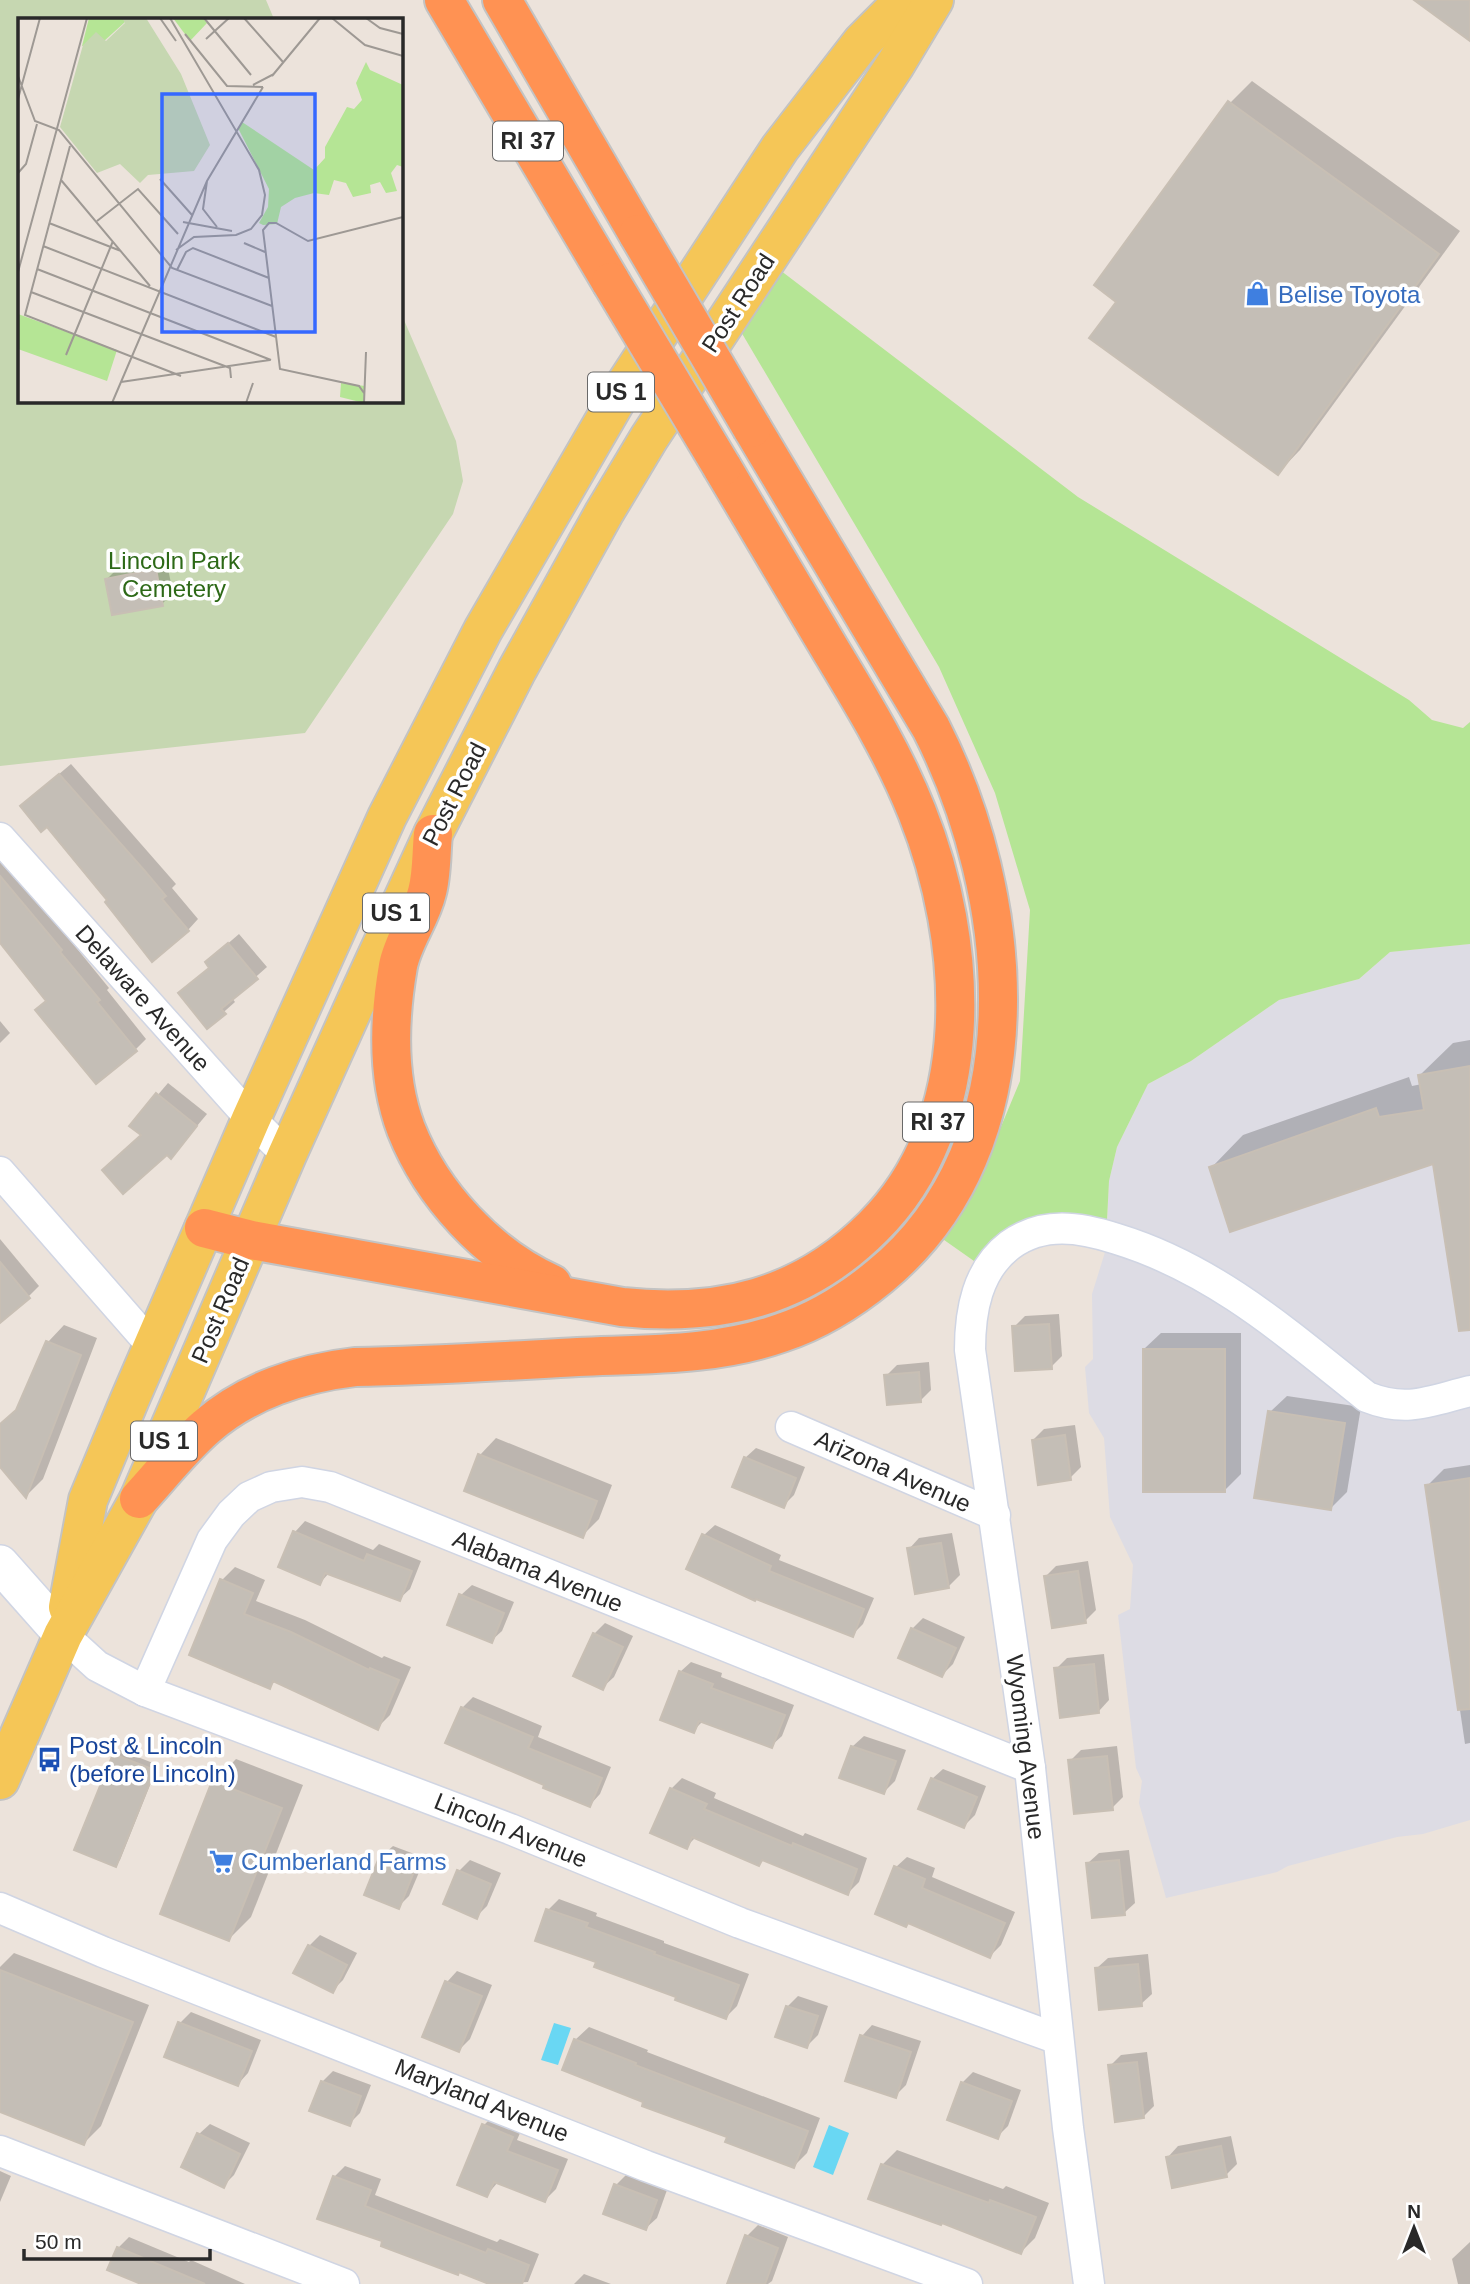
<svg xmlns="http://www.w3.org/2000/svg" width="1470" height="2284" viewBox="0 0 1470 2284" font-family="Helvetica,sans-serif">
  <rect width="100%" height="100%" fill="#ece3db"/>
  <polygon fill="#dddce4" points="1470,944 1470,1820 1423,1834 1397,1837 1288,1866 1277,1872 1166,1898 1139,1803 1142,1781 1136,1768 1118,1615 1130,1609 1133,1565 1110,1517 1104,1438 1089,1413 1085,1367 1093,1359 1092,1294 1106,1249 1109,1181 1117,1147 1148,1084 1191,1061 1279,1000 1359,979 1390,952"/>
  <polygon fill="#b5e595" points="772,264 1078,497 1409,700 1432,720 1463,728 1470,722 1470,944 1390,952 1359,979 1279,1000 1191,1061 1148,1084 1117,1147 1109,1181 1106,1240 1047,1235 1009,1256 974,1261 937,1235 957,1217 983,1170 1020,1081 1030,910 995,793 939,667 737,325"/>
  <polygon fill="#c6d7b1" points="0,0 266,0 274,19 19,19 19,401 401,401 401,313 456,441 463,481 453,514 305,733 0,766"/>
  <g fill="#69d7f3">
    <polygon points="554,2023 571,2028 558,2065 541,2060"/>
    <polygon points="829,2125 849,2133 833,2175 813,2167"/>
  </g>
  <g fill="#0003">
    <polygon points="1252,81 1460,231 1300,450 1278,473 1119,301 1230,103"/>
    <polygon points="166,559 173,593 162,604 107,579 118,568"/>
    <polygon points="71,764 176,884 172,888 198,919 188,930 109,900 33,796"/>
    <polygon points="0,859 72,938 70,940 109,988 107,990 146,1039 136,1049 48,1000 0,941"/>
    <polygon points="239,934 267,967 232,998 235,1002 208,1026 211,967 218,952"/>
    <polygon points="0,1021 10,1033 0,1043"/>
    <polygon points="1470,1040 1470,1327 1434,1162 1211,1168 1243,1135 1409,1077 1412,1086 1422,1084 1420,1075 1453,1043"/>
    <polygon points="168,1083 207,1114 181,1145 143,1134 132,1125"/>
    <polygon points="0,1239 39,1286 28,1297 0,1304"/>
    <polygon points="1059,1314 1062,1356 1051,1367 1014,1327 1025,1316"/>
    <polygon points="64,1325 97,1338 43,1479 27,1495 0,1464 0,1424 20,1407 48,1342"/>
    <polygon points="1161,1333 1241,1333 1241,1474 1225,1490 1144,1349"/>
    <polygon points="929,1362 931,1390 920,1401 886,1376 897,1365"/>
    <polygon points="1287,1396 1361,1407 1347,1492 1331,1508 1270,1412"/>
    <polygon points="1075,1425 1081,1467 1070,1478 1033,1440 1044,1429"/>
    <polygon points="496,1438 612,1485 599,1519 582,1536 480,1455"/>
    <polygon points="756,1448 805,1467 794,1495 783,1506 745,1458"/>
    <polygon points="1470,1465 1470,1743 1465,1744 1427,1486 1444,1469"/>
    <polygon points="305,1521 373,1550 379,1544 421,1561 410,1589 399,1599 329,1573 320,1583 295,1532"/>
    <polygon points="715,1525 781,1555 779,1560 874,1598 863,1624 852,1635 704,1535"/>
    <polygon points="952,1533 960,1575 949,1586 909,1549 919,1538"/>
    <polygon points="1088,1561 1096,1610 1085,1621 1045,1577 1056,1566"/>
    <polygon points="235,1567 265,1580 256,1601 305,1620 382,1658 384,1656 411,1667 390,1715 377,1728 276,1680 270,1687 222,1580"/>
    <polygon points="472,1585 514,1602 502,1631 491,1641 461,1595"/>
    <polygon points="923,1618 965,1637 953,1664 942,1675 912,1629"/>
    <polygon points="605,1623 633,1636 614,1677 603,1687 594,1634"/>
    <polygon points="1104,1654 1109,1700 1099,1711 1056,1669 1067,1658"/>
    <polygon points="691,1662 722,1673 721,1677 794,1705 782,1736 771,1746 703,1721 693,1731 680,1672"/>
    <polygon points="473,1697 542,1726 538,1737 611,1767 600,1794 590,1805 547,1784 462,1708"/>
    <polygon points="864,1736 906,1750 895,1781 884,1792 842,1777 853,1746"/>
    <polygon points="1117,1746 1123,1797 1112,1808 1070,1761 1081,1750"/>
    <polygon points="120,1750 158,1765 120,1860 115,1865 115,1755"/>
    <polygon points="236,1759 303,1785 251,1917 229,1939 162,1913 214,1782"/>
    <polygon points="943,1769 986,1786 975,1815 964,1826 932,1779"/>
    <polygon points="682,1778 716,1793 714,1798 803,1836 805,1833 867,1858 859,1882 848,1893 764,1859 759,1864 696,1837 686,1847 671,1789"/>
    <polygon points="393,1846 425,1858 409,1896 398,1907 382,1856"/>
    <polygon points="1129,1850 1135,1903 1124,1913 1088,1863 1099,1853"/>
    <polygon points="907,1857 935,1868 932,1877 1015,1912 1001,1945 990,1956 909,1921 896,1867"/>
    <polygon points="470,1860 501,1873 487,1906 476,1917 459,1871"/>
    <polygon points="559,1899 597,1913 596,1916 664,1941 664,1943 749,1974 737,2006 726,2017 598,1961 548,1910"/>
    <polygon points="320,1935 357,1953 343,1980 332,1991 309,1946"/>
    <polygon points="14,1953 149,2005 101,2126 84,2143 0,2110 0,1967"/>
    <polygon points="1148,1954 1152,1994 1141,2004 1097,1968 1108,1958"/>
    <polygon points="457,1971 492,1985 470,2039 459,2050 424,2036 447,1982"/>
    <polygon points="798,1996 828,2006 818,2035 807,2046 787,2007"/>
    <polygon points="191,2012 261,2040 248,2073 238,2084 167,2056 180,2023"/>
    <polygon points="872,2025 921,2041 906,2085 895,2096 862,2036"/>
    <polygon points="589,2027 648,2050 647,2052 820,2118 807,2153 794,2166 645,2101 575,2040"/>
    <polygon points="1147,2052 1154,2106 1144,2116 1110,2066 1121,2055"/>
    <polygon points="333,2071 371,2085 360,2113 349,2124 322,2082"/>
    <polygon points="973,2072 1021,2090 1008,2126 997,2137 962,2083"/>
    <polygon points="495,2114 523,2126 517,2140 568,2159 556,2189 545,2200 498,2182 487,2195 484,2125"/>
    <polygon points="210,2124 250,2143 234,2175 223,2186 199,2134"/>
    <polygon points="1231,2136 1237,2164 1226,2175 1168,2157 1178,2146"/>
    <polygon points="897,2150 1003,2189 1006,2186 1049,2203 1035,2238 1021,2252 943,2221 882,2165"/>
    <polygon points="345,2166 381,2179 375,2195 497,2242 500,2239 539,2254 528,2282 492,2284 383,2245 385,2240 334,2177"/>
    <polygon points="0,2171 11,2176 0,2202"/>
    <polygon points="627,2174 667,2190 657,2218 646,2228 616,2185"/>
    <polygon points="758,2225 788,2237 772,2281 768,2284 741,2284 747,2236"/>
    <polygon points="129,2237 189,2262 191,2260 245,2284 154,2284 118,2248"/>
    <polygon points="1470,2242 1470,2284 1458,2284 1452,2259"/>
    <polygon points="584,2274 611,2284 574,2284"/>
  </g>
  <g fill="#c4beb6" stroke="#c8bfb4" stroke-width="2">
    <polygon points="1414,0 1470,0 1470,41"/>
    <polygon points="1228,101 1439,254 1278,475 1089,338 1116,302 1094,285"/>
    <polygon points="156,569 163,606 112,615 105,579"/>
    <polygon points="59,774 144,870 166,896 162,899 189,931 152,962 105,902 107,900 47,827 41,832 20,806"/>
    <polygon points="0,876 62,950 60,952 100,1000 97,1002 137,1051 96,1084 35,1010 46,1001 0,943"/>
    <polygon points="228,943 258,979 221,1009 226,1014 207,1029 178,993 209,968 205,962"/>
    <polygon points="1470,1066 1470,1330 1459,1331 1433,1164 1230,1232 1209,1167 1376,1108 1379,1117 1424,1110 1418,1075"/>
    <polygon points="156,1093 197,1126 171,1159 167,1155 123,1194 102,1170 141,1135 129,1126"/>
    <polygon points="0,1262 30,1298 0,1323"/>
    <polygon points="1049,1324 1052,1369 1015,1371 1012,1326"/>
    <polygon points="46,1341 81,1355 26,1498 0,1467 0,1424 16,1410"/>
    <rect x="1143" y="1349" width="82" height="143"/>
    <polygon points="919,1372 921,1402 887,1405 884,1375"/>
    <polygon points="1268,1411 1345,1423 1331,1510 1254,1498"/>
    <polygon points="1065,1435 1071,1480 1038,1485 1032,1440"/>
    <polygon points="478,1454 597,1501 583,1538 464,1491"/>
    <polygon points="744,1457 796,1478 784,1508 732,1487"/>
    <polygon points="1470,1478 1470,1709 1458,1710 1425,1485"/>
    <polygon points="293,1531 364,1561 367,1554 412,1571 400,1601 325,1573 320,1585 278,1567"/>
    <polygon points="702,1534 771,1566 769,1571 864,1609 853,1637 756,1599 755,1601 686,1569"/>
    <polygon points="941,1543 949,1588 915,1594 907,1548"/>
    <polygon points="1078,1571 1086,1623 1052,1628 1044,1576"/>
    <polygon points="220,1579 253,1593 244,1614 291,1632 369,1670 370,1668 399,1680 378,1730 273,1681 270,1689 189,1655"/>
    <polygon points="459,1594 504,1613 492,1643 447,1625"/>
    <polygon points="911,1628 956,1648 942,1677 898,1658"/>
    <polygon points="593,1633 623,1647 603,1690 573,1676"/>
    <polygon points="1094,1664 1099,1713 1060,1718 1054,1668"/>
    <polygon points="679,1671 713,1684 711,1688 785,1715 772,1748 699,1721 694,1733 660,1720"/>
    <polygon points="461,1707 533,1737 528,1748 602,1778 590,1807 543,1788 544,1785 445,1743"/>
    <polygon points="851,1746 896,1761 884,1794 839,1778"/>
    <polygon points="113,1754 155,1770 116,1867 74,1850"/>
    <polygon points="1107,1756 1113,1810 1074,1814 1068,1760"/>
    <polygon points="931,1778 977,1797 964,1828 918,1809"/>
    <polygon points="212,1781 282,1808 229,1941 160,1914"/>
    <polygon points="670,1788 707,1804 704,1809 792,1846 793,1843 857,1869 848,1895 762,1860 759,1866 692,1837 687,1849 650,1833"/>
    <polygon points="380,1855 415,1869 399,1909 364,1895"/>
    <polygon points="1119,1860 1125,1915 1092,1918 1086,1863"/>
    <polygon points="894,1866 925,1879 922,1888 1005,1923 990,1958 908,1923 906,1927 875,1914"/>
    <polygon points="457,1870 491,1884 477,1919 443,1904"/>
    <polygon points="546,1909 588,1923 586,1927 655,1952 654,1954 739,1985 726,2019 675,2000 676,1997 594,1967 596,1962 535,1941"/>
    <polygon points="308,1945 347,1965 333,1993 293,1973"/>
    <polygon points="1138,1964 1142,2006 1099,2010 1095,1968"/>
    <polygon points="0,1970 133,2022 84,2145 0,2112"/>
    <polygon points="445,1981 482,1996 459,2052 422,2037"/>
    <polygon points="786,2006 818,2016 807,2048 775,2037"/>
    <polygon points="178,2022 252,2051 238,2086 164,2057"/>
    <polygon points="860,2035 911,2052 896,2098 845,2081"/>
    <polygon points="574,2039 636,2063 635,2065 808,2131 794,2168 725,2142 727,2137 642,2106 643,2102 562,2070"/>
    <polygon points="1137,2062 1144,2118 1115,2122 1108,2065"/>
    <polygon points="321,2081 361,2096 350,2126 309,2111"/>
    <polygon points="961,2082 1012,2101 998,2139 947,2120"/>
    <polygon points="482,2124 513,2137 507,2151 558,2170 545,2202 494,2182 487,2197 457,2185"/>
    <polygon points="197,2133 240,2154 224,2188 181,2167"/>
    <polygon points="1221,2146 1227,2177 1172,2188 1166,2157"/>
    <polygon points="881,2164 989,2203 990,2200 1036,2217 1021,2254 942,2223 941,2225 868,2199"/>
    <polygon points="333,2176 371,2190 365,2206 486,2253 488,2249 529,2265 522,2284 489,2284 459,2272 458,2275 381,2246 382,2241 317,2219"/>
    <polygon points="614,2184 657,2200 646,2230 603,2214"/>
    <polygon points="745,2235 778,2248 765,2284 727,2284"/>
    <polygon points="117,2247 205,2284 141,2284 107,2270"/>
  </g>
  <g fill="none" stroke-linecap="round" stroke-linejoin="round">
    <defs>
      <g id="minor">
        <polyline points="0,838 251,1119 287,1155"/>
        <polyline points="0,1172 153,1347"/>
        <polyline points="791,1427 995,1515"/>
        <polyline points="63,1635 97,1666 145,1691 510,1829 740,1923 1058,2039"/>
        <polyline points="145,1691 212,1540 231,1514 249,1497 271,1487 302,1482 330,1487 1030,1768"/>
        <polyline points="0,1908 103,1952 646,2166 967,2284"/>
        <polyline points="0,2151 344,2284"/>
        <path d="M1089,2284L1068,2128L1030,1768L970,1350C970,1311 977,1270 1010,1245C1043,1221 1080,1227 1117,1239C1215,1269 1288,1334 1367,1397C1407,1413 1430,1401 1470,1391"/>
      </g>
      <polyline id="tertiary" points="0,1564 63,1635"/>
      <g id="primary">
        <polyline points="68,1607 88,1500 130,1399 251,1119 387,817 483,630 625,385 780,148 862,42 904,0"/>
        <polyline points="0,1780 63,1635 139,1499 287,1155 360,993 433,834 517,670 604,513 649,438 895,65 934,0"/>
      </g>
      <g id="motorway">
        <polyline points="444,0 611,282"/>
        <polyline points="502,0 638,234"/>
        <path d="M433,834C431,853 432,874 427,892C421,918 403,940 398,966C389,1018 387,1079 406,1129C432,1195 488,1255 552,1284"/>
        <path d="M204,1228L251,1240L622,1307C720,1317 802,1298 873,1227C980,1121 969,942 917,812C894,754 862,702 830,649C794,588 758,527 722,467"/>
        <path d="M139,1499C161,1475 182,1448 206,1427C247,1391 302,1373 355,1367C430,1366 504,1361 578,1357C646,1354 716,1356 781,1333C817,1321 851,1300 880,1276C1041,1144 1016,895 931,728L752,428"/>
      </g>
    </defs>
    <use href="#minor" stroke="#d0d5e3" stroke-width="33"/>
    <use href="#tertiary" stroke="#d0d5e3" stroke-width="40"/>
    <use href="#primary" stroke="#c3c3c3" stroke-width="42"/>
    <use href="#motorway" stroke="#c3c3c3" stroke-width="42"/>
    <use href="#minor" stroke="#fff" stroke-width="30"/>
    <use href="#tertiary" stroke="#fff" stroke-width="37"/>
    <use href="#primary" stroke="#f5c657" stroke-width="38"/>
    <use href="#motorway" stroke="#ff9253" stroke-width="38"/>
    <defs>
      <g id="motorway-bridge">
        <polyline points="638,234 752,428"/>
        <polyline points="611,282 722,467"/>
      </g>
    </defs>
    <use href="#motorway-bridge" stroke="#c3c3c3" stroke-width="42" stroke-linecap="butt"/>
    <use href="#motorway-bridge" stroke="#ff9253" stroke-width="38"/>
  </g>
  <defs>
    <symbol id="shop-bare" viewBox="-9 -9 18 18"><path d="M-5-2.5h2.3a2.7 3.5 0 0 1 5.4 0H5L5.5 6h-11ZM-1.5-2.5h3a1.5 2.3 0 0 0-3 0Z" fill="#3f7fe0" stroke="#fff" stroke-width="2.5" paint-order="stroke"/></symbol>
    <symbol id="bus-bare" viewBox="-9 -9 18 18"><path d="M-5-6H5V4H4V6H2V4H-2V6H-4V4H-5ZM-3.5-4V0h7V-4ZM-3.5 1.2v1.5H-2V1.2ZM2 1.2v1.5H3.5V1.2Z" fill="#1a4fb4" stroke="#fff" stroke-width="2.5" paint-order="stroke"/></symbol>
    <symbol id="supermarket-bare" viewBox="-9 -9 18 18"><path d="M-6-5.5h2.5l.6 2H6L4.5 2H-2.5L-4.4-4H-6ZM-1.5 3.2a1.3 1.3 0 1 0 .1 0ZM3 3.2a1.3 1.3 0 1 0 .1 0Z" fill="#3f7fe0" stroke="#fff" stroke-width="2.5" paint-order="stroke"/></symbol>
  </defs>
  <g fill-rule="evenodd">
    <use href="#shop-bare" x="1240" y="276" width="35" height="35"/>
    <use href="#bus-bare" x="32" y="1742" width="35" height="35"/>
    <use href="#supermarket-bare" x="204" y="1844" width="35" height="35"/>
  </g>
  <g text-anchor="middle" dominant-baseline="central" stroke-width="7" stroke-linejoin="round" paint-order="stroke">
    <g fill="#fff" stroke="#696969" stroke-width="2">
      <rect x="493" y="121.5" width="70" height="39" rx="5"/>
      <rect x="588" y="372.5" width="66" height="39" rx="5"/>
      <rect x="363" y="893.5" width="66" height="39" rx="5"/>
      <rect x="903" y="1102.5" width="70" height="39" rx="5"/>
      <rect x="131" y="1421.5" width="66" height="39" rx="5"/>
    </g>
    <g font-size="23" font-weight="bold" fill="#292929">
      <text x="528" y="141">RI 37</text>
      <text x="621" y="392">US 1</text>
      <text x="396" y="913">US 1</text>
      <text x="938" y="1122">RI 37</text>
      <text x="164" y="1441">US 1</text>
    </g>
    <g font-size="24" fill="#366cbe" stroke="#fff" text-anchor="start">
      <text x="1278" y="294">Belise Toyota</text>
      <text x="241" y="1861">Cumberland Farms</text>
    </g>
    <g font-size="24" fill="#292929" stroke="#fff">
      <text transform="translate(738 303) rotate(-57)">Post Road</text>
      <text transform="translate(454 794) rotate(-63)">Post Road</text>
      <text transform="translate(143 998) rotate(48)">Delaware Avenue</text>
      <text transform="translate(220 1310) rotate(-67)">Post Road</text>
      <text transform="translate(893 1471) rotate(24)">Arizona Avenue</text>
      <text transform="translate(538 1571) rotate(22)">Alabama Avenue</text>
      <text transform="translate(1026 1747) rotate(83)">Wyoming Avenue</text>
      <text transform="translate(511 1830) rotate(22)">Lincoln Avenue</text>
      <text transform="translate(482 2100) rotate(22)">Maryland Avenue</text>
    </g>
    <g font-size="24" fill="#2d6917" stroke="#fff">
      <text x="174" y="560">Lincoln Park<tspan x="174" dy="28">Cemetery</tspan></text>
    </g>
    <g font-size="24" fill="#164399" stroke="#fff" text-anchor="start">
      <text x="69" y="1745">Post &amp; Lincoln<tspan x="69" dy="28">(before Lincoln)</tspan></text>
    </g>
  </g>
  <g transform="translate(18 18)">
    <rect width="385" height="385" fill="#ece3db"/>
    <path d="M71,0H105L107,4L85,24L64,28ZM155,0H185L189,5L172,23ZM348,44L352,52L385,67V149L379,147L373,155L379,173L368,175L362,164L352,167L353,175L335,179L328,165L316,162L311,177L296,175L277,180L263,189L259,206L245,207L241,205L250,189L251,171L220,110L224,104L296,152L307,140V129L329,89L336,91L344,82L338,65ZM0,296L99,332L89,363L0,331ZM323,365L347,368L346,385L322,379Z" fill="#b5e595"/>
    <path d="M104,0H128L163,56L192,127L176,153L130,157L122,165L102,146L79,155L42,109L65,27L78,14L88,23L107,5Z" fill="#c6d7b1"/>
    <path fill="none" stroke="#9e9994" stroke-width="2" d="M142,0L158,23M152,0L241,152L247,177L244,197L233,211L218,217L176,219L158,232M186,0L233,57M226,0L265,44M314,0L347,27L385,38M348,0L362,10L385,16M167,16L209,68L245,69M188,21L211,0M0,58L17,103L41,112L154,250L254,288M254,58L302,0M235,67L256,56M0,81L22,0M52,128L7,297L163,358M0,155L8,146L19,106M142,161L174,197M43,162L132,268M189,163L185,191L199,209M79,203L120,171L160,216M165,204L214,213M31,205L103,233M226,225L247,234M25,228L258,319M19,251L253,342M159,252L168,234L175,230L251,260M0,254L69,0M13,274L212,350L213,360M48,337L95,223M103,364L252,342M346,375L341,368L262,351L245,212L251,205H258L290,223L385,199M94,385L189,163L245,69M228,385L235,365M346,385L348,334"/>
    <path fill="#3568ff" fill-opacity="0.15" stroke="#3568ff" stroke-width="3.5" d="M144,76H297V314H144Z"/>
    <rect width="385" height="385" fill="none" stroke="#292929" stroke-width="3.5"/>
  </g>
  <g transform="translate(1414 2228)" stroke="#ffffff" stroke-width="5" paint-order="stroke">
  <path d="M0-5L12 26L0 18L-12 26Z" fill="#292929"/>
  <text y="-10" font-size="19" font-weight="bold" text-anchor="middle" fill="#292929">N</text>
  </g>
  <path d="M24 2249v10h186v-10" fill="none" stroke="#292929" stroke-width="3.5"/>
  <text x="35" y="2249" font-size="21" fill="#292929" stroke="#ffffff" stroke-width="5" paint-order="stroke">50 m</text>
</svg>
